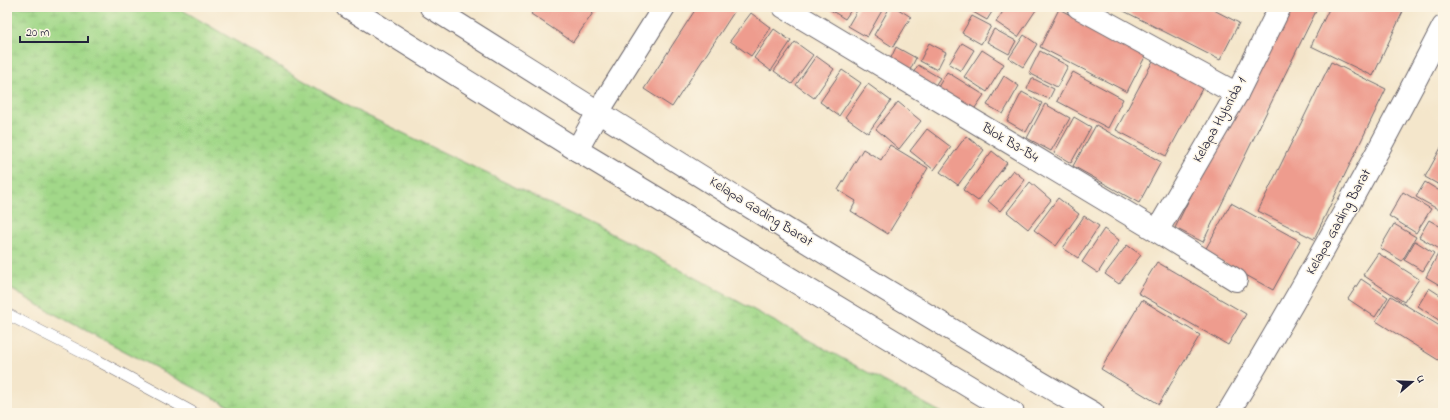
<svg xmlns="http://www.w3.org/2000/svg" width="1450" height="420" viewBox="0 0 1450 420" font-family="'Indie Flower',sans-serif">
  <defs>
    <pattern id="wetland-marsh" width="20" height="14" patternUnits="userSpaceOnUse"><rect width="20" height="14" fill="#a2d889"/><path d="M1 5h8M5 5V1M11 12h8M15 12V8" fill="none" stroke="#8bb977"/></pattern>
  </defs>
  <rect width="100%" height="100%" fill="#fcf5e5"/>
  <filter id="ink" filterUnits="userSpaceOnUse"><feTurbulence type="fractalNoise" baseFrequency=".025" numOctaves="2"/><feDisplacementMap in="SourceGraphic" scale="8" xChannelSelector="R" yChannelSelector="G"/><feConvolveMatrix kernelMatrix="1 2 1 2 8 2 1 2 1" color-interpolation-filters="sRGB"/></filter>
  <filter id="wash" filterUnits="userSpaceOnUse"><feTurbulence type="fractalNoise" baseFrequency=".012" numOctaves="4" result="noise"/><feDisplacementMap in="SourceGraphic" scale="16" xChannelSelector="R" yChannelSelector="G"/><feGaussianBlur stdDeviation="0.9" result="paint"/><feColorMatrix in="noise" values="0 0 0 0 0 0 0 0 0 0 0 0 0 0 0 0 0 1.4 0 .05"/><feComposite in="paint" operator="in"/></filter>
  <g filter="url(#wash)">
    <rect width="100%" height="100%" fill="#f4e6cb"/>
    <polygon fill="url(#wetland-marsh)" stroke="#627d62" points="7,7 177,7 349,107 635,245 942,413 242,413 49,311 7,287"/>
    <g id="blocks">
      <g fill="#ee9c8e">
        <polygon points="536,7 597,7 573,42 531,14"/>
        <polygon points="697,7 732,7 736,9 672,107 644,89"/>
        <polygon points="830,7 853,7 845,19 829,9"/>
        <polygon points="859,7 884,7 867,37 848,26"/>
        <polygon points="890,7 895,7 911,17 893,47 874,35"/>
        <polygon points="976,7 995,7 987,20 973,12"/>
        <polygon points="1006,7 1038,7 1018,37 996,22"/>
        <polygon points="1116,7 1208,7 1239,23 1220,60"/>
        <polygon points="1284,7 1318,7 1203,242 1175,228"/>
        <polygon points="1330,7 1405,7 1373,76 1311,46"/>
        <polygon points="1059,9 1146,55 1127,92 1040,47"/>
        <polygon points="751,13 771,28 751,56 730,41"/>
        <polygon points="972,16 991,26 981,44 962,33"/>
        <polygon points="774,29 791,41 771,71 754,58"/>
        <polygon points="994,29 1016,41 1009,54 987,42"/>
        <polygon points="1024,35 1037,44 1023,67 1009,58"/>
        <polygon points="795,42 813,55 792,84 774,71"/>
        <polygon points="929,43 946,52 937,70 920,61"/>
        <polygon points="962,43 974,50 961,71 949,64"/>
        <polygon points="896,47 916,58 910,70 890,60"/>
        <polygon points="982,50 1004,64 987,92 964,77"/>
        <polygon points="1040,51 1068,66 1057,87 1029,73"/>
        <polygon points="816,56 834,69 814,98 796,85"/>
        <polygon points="1154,59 1204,85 1166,156 1116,130"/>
        <polygon points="1331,62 1386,89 1314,239 1258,211"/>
        <polygon points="918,65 940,78 934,87 912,75"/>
        <polygon points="842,70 861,83 839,116 820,102"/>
        <polygon points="947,72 984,95 970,115 935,92"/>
        <polygon points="1073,72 1123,99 1108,128 1057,101"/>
        <polygon points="1004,76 1019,86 1003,114 987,105"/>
        <polygon points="1032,78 1054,89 1049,99 1027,89"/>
        <polygon points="868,84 891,101 868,133 845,117"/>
        <polygon points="1022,92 1042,103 1026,132 1007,121"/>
        <polygon points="898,102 921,121 899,149 876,129"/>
        <polygon points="1045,104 1070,118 1051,151 1027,138"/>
        <polygon points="1074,117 1091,127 1071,163 1054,153"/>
        <polygon points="1096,125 1161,162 1139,203 1073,166"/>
        <polygon points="927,129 951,147 934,170 910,151"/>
        <polygon points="966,136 984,150 958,185 940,172"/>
        <polygon points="1443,144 1443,187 1425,177"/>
        <polygon points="890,145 928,168 888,234 851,211 856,201 838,190 863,149 881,160"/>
        <polygon points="992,151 1007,163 978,201 963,190"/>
        <polygon points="1013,170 1025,180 1000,211 988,201"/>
        <polygon points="1030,182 1051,200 1028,229 1007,212"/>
        <polygon points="1425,182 1443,193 1443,212 1416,197"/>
        <polygon points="1403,192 1431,209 1416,233 1389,216"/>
        <polygon points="1058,198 1079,214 1056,246 1034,230"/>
        <polygon points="1231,203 1300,241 1273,290 1204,252"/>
        <polygon points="1084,216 1099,226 1078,258 1063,248"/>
        <polygon points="1429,220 1443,228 1443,251 1419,237"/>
        <polygon points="1394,224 1416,237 1402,261 1380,248"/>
        <polygon points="1104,229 1119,240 1098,273 1082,262"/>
        <polygon points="1415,241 1434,253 1423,271 1404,260"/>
        <polygon points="1127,245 1141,255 1119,284 1105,274"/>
        <polygon points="1378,253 1419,279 1404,302 1363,275"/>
        <polygon points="1438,254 1443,256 1443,287 1426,277"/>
        <polygon points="1157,262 1246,314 1228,345 1138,293"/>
        <polygon points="1361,279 1388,297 1375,317 1348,299"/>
        <polygon points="1429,288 1443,297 1443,323 1418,306"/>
        <polygon points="1391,296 1443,328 1443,363 1376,321"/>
        <polygon points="1142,300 1200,335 1159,404 1101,369"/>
      </g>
    </g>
  </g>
  <g filter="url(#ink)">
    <use href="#blocks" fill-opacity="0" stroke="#6c676d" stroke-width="1"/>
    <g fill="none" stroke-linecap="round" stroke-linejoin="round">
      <defs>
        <polyline id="lane" points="7,314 95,359 194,413"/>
        <g id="street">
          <polyline points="348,7 577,150 1013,413"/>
          <path d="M431,7C650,145 869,283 1093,413"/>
          <polyline points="784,7 1157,231 1236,280"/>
          <polyline points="1078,7 1237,94"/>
          <polyline points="577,150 598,112 664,7"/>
          <polyline points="1157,231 1237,94 1280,7"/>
          <path d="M1228,413C1304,287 1376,158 1443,27"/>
        </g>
      </defs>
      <use href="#lane" stroke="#6c676d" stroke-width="12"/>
      <use href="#street" stroke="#6c676d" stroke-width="24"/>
      <use href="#lane" stroke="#fff" stroke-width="11"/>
      <use href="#street" stroke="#fff" stroke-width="22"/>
    </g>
  </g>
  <g text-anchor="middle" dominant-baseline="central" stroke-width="3" stroke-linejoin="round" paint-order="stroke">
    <g font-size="14" fill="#22223b" stroke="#fcf5e5">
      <text transform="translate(1220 120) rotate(-61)">Kelapa Hybrida 1</text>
      <text transform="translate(1010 143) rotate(31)">Blok B3-B4</text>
      <text transform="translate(761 212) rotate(32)">Kelapa Gading Barat</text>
      <text transform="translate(1339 222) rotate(-61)">Kelapa Gading Barat</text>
    </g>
  </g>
  <rect width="1450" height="420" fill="none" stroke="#fcf5e5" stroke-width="24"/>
  <g transform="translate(1412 382) rotate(71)" stroke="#fcf5e5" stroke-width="3" paint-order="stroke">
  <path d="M0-3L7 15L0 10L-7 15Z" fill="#22223b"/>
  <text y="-6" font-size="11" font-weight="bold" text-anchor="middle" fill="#22223b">U</text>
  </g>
  <path d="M20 36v6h68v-6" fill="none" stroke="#22223b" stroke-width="2"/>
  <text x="26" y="36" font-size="12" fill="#22223b" stroke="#fcf5e5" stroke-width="3" paint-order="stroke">20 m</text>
</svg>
